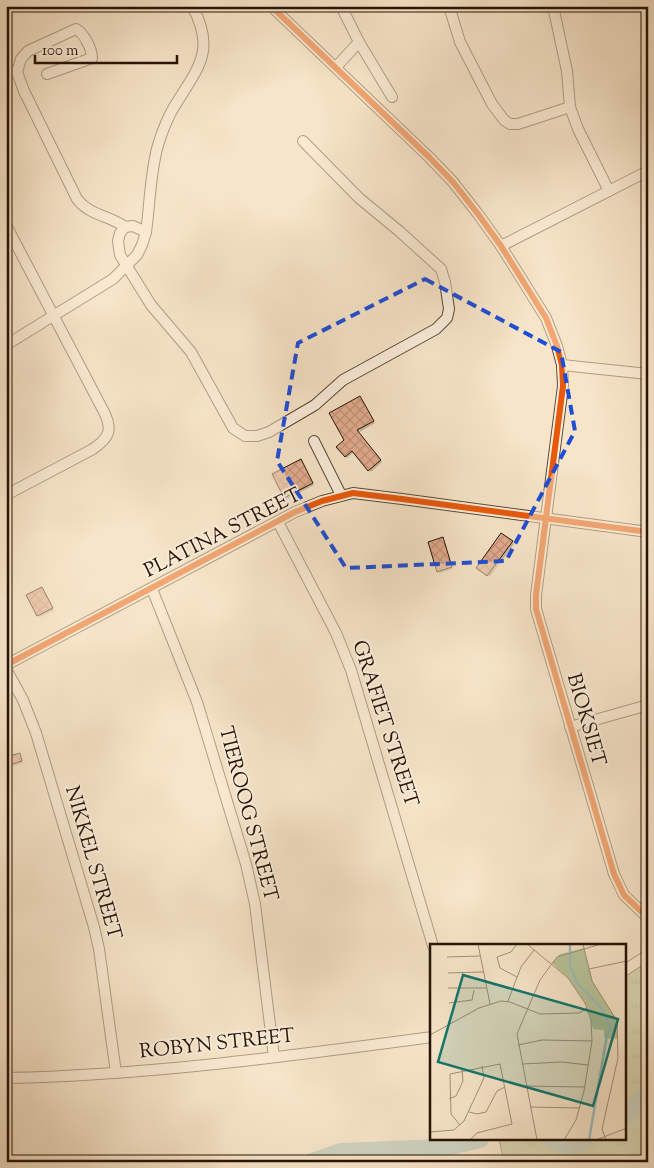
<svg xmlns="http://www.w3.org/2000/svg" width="654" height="1168" viewBox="0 0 654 1168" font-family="'Sorts Mill Goudy',serif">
  <defs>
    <pattern id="park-tufts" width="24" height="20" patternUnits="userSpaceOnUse" patternTransform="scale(1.25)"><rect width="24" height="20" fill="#b8c59a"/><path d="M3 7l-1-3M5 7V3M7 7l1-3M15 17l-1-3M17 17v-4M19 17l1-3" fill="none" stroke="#9ea883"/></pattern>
    <pattern id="building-cross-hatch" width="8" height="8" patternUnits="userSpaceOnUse" patternTransform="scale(1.25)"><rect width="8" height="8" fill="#e2ab8e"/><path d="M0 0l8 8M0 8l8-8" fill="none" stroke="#c29279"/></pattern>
  </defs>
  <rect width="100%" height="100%" fill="#f7e5c9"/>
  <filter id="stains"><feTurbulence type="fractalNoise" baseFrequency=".004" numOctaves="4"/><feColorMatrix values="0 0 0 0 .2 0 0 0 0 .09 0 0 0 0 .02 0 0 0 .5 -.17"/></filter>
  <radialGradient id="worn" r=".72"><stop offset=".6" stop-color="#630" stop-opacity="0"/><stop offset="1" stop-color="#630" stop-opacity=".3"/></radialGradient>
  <polygon fill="url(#park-tufts)" stroke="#6f6c4f" points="648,959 648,1161 504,1162 499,1139 625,1139 625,974"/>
  <g fill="#0003">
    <polygon points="362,399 375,423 358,433 382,462 371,472 354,452 347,458 338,447 345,440"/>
    <polygon points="302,462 314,485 287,499 273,475"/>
    <polygon points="442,539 453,569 440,573 438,571"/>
    <polygon points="512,542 514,544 490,577 479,569"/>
    <polygon points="43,590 54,610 40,617 38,615"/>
    <polygon points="6,753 8,758 19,754 23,763 10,767 13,775 6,777"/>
  </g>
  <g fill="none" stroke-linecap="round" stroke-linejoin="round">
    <g stroke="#9ebebb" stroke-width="18">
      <polyline points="625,1116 648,1094"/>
      <polyline points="551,1139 563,1146 577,1144 585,1139"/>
      <polyline points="312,1162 341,1152 442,1148 480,1139"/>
    </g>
  </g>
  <g fill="url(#building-cross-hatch)" stroke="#261204">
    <polygon points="360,396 374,421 357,430 381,460 368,471 352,451 345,457 336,447 344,440 329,413"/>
    <polygon points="301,459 313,483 284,498 272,474"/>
    <polygon points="501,533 513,541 487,576 476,568"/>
    <polygon points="443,537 452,567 437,572 428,542"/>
    <polygon points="42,587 53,608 37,616 26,595"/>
    <polygon points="20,753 22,761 6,766 6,757"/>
  </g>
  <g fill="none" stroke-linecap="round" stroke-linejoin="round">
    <defs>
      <g id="minor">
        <polyline points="271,6 430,158 453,182 478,214 501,246 546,318 557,346 562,365 563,386 536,595 536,609 614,874 624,895 648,918"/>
        <polyline points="341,6 359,42 392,97"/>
        <polyline points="449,6 460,42 492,104 504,120 510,124 518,124 570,107"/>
        <polyline points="553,6 567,71 570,107 578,129 609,191"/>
        <polyline points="336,67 359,42"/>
        <path d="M47,74L92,58C92,49 84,33 76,29L28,51L21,59L17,72L24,91L77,199C90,216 109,215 125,227"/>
        <path d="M6,225L104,412C113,430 109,438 93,449L6,495"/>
        <polyline points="146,232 133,226 125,227 120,233 118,241 120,255 151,305 191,352 233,428 245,436 257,436 269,432 315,405 343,380 436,329 447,318 449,309 445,282 441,269 399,231 359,198 303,141"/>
        <polyline points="501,246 648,171"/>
        <path d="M6,345L113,279L137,255L142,245L146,232C150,204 150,173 158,145C162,132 167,119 174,107C197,69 217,51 192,6"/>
        <polyline points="562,365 648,374"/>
        <polyline points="314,441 341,495"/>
        <polyline points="278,522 336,633 351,670 433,946"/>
        <polyline points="152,589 197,702 246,864 255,904 274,1057"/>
        <polyline points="6,665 295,512 322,501 353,493 402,499 648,532"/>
        <polyline points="6,669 23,700 36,733 94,927 99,949 116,1073"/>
        <polyline points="570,727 648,705"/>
        <polyline points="625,970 648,955"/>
        <path d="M6,1078C149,1075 290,1056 432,1037"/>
      </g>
    </defs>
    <use href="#minor" stroke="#5a4735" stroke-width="12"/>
    <use href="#minor" stroke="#faeedc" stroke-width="10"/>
    <defs>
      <g id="cycleway">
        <polyline points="271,6 430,158 453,182 478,214 501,246 546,318 557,346 562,365 563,386 536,595 536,609 614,874 624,895 648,918"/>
        <polyline points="6,665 295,512 322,501 353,493 402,499 648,532"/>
      </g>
    </defs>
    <use href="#cycleway" stroke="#faeedc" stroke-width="9"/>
    <use href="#cycleway" stroke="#e8590c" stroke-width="6"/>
  </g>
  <path d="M0 0H654V1168H0ZM425,279L561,352L575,431L506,561L346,568L277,461L298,343Z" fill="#f7e5c9" fill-opacity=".55" fill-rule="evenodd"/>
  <path fill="none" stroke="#1d4ed8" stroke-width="4" stroke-dasharray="10 6" stroke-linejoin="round" d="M425,279L561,352L575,431L506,561L346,568L277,461L298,343Z"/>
  <g text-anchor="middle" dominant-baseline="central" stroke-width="4" stroke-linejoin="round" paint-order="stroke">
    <g font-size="20" fill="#261204" stroke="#faeedc">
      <text transform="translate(223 534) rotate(-27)">PLATINA STREET</text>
      <text transform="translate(585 720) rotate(74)">BIOKSIET</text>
      <text transform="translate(384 724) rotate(72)">GRAFIET STREET</text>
      <text transform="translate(247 814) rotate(75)">TIEROOG STREET</text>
      <text transform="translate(92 863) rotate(74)">NIKKEL STREET</text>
      <text transform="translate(217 1045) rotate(-6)">ROBYN STREET</text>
    </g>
  </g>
  <g transform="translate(430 944)">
    <rect width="196" height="196" fill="#f7e5c9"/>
    <path d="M154,4L163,38L187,76L188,95L174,94V86L163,85L158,64L139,35L122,19L130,10Z" fill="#b8c59a"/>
    <path fill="none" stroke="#9ebebb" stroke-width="2.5" d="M140,0V21L147,39L172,65L181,85L177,91L159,196"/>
    <path fill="none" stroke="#a3917a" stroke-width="1" d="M48,0L60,60M87,0L81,8L67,13L70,24L87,33M97,0L138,34L155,59L161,76L162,97L154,147L146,176L134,196M153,0L162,37L187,77L188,114L172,185L176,196M17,13L50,12M159,25L197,17M18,29L53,28M18,44H56M78,57L91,23L104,6M19,59L42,56L44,46M0,91L49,64L71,57L80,58L110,70L149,69L158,64M88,101L112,96L162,97M92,120L132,118L158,121M96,142L154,143M19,155L26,152L33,137L32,126M101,163L149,164M39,168L47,170L56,168L67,147L75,143M30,181L21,170L20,130L70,120L82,180L47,189L40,196M0,188L24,186L34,177L54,134L52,122M107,196L87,90L110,36L127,13L171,0M166,196L197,184"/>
    <path fill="#0f766e" fill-opacity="0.15" stroke="#0f766e" stroke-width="2.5" d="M33,31L188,75L163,162L8,118Z"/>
    <rect width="196" height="196" fill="none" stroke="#261204" stroke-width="2.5"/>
  </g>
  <rect width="654" height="1168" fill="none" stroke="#f7e5c9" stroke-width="25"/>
  <rect x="8" y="8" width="639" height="1153" fill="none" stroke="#261204" stroke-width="2.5"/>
  <rect x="12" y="12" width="629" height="1143" fill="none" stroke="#261204"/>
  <path d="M35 55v8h142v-8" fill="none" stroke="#261204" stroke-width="2.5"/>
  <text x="42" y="55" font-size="15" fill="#261204" stroke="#faeedc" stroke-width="4" paint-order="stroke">100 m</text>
  <rect width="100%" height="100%" filter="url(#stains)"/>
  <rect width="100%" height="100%" fill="url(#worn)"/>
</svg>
